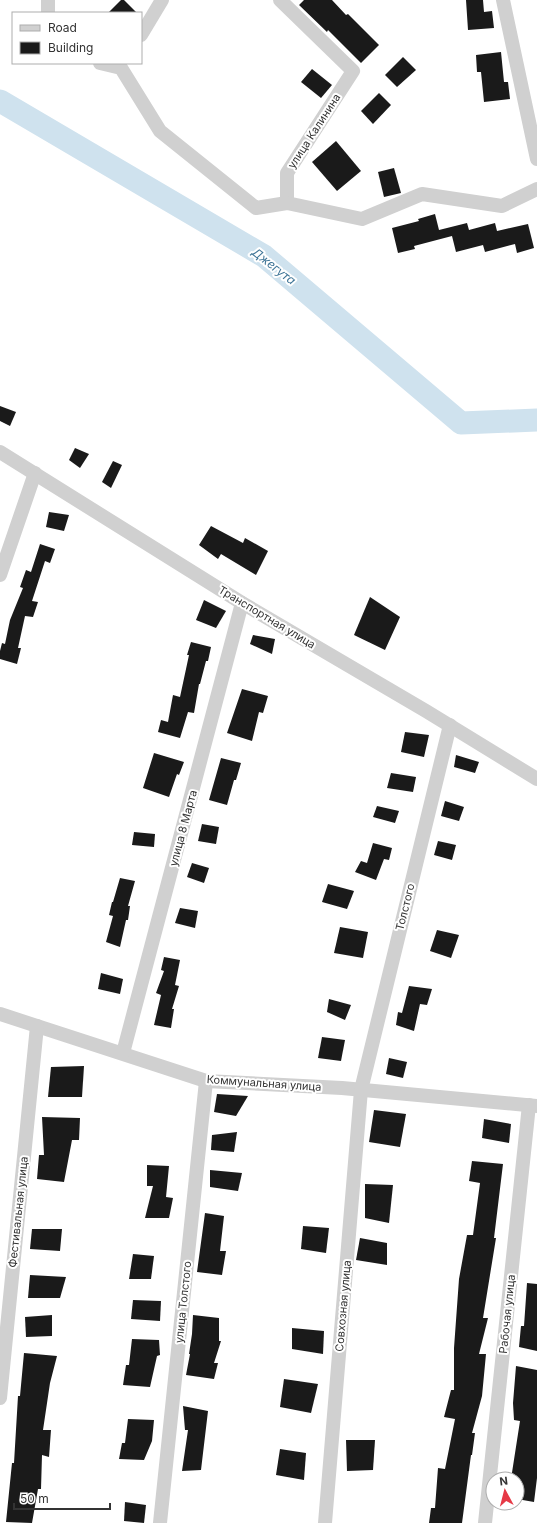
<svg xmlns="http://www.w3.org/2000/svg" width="537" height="1523" viewBox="0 0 537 1523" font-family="Inter,sans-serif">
  <rect width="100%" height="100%" fill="#fff"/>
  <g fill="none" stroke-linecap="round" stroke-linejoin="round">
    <polyline stroke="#cfe2ee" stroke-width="23" points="0,101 264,256 461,423 537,420"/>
  </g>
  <g fill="#1a1a1a">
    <polygon points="121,0 124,0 137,13 108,13"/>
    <polygon points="304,0 332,0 346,15 348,14 379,45 361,63 328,30 327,32 299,5"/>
    <polygon points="466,0 483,0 484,12 492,11 494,28 468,30"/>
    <polygon points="501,52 504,82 508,82 510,99 484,102 481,72 477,72 476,55"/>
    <polygon points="403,57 416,70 397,87 385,75"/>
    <polygon points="312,69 332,85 321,98 301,82"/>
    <polygon points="379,93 391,105 373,124 361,111"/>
    <polygon points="336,141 361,171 337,191 312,162"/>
    <polygon points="394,168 401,193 384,197 378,172"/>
    <polygon points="435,214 439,230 467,223 469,230 495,223 497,231 528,224 534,248 517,253 515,244 485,252 483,245 456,252 452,236 414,246 415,249 398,253 392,228 419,221 418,219"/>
    <polygon points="0,406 16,412 10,426 0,421"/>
    <polygon points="75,448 89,454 80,468 69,460"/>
    <polygon points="113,461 122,465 111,488 102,482"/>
    <polygon points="49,512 69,515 64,531 46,527"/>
    <polygon points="211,526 243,543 245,538 268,551 256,575 221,554 218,559 199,545"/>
    <polygon points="40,544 55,549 50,563 45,561 32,601 38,602 33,617 25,616 18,648 21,648 17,664 0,659 0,651 2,643 5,644 10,620 23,588 20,587 26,570 31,572"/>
    <polygon points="370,597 400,617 385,650 354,635"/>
    <polygon points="204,600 226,611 216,628 196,620"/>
    <polygon points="253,635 275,639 272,654 250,644"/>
    <polygon points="191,642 211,647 208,661 206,661 200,684 199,684 194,713 188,712 180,738 158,732 161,720 168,722 173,695 180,697 189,655 187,655"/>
    <polygon points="242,689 268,696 263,713 259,712 252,741 227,733"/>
    <polygon points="405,732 429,735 424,757 401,752"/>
    <polygon points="154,753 184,762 179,775 177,774 169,797 143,788"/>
    <polygon points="456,755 479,762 475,773 454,767"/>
    <polygon points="221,758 241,763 236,780 234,780 227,805 209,800"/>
    <polygon points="391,773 416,777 413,792 387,788"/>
    <polygon points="445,801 464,807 459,821 441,816"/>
    <polygon points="377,806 399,811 395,823 373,817"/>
    <polygon points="202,824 219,827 216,844 198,841"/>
    <polygon points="134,832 155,834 154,847 132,845"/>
    <polygon points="438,841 456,845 452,860 434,855"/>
    <polygon points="373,843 392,848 389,860 384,859 376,880 355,872 361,861 367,863"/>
    <polygon points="192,863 209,868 204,883 187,877"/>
    <polygon points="120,878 135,881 128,906 130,906 128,920 126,920 120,947 106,942 113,916 109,915 112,902 113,902"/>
    <polygon points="328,884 354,891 347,909 322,902"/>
    <polygon points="180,908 198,911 195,928 175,923"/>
    <polygon points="340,927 368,932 363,958 334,953"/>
    <polygon points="437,930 459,935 451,958 430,951"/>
    <polygon points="164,957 180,960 175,985 179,986 172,1009 174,1009 171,1028 154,1025 161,995 156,993 164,971 161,970"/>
    <polygon points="101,973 123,979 120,994 98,989"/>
    <polygon points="409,986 432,989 427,1005 420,1004 414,1031 396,1025 398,1012 402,1013"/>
    <polygon points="329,999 351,1005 345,1020 327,1012"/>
    <polygon points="322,1037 345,1040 341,1061 318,1058"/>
    <polygon points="389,1058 407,1062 403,1078 386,1074"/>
    <polygon points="84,1066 82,1097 48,1097 51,1067"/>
    <polygon points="217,1094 248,1096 236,1116 214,1112"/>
    <polygon points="374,1110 406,1114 400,1147 369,1142"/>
    <polygon points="42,1117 80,1118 79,1140 72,1140 64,1182 37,1179 39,1155 44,1155"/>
    <polygon points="484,1119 511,1124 509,1143 482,1138"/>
    <polygon points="237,1132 234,1152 211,1150 212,1135"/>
    <polygon points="472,1161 503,1164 494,1238 496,1238 483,1318 488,1318 479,1354 486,1354 482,1396 472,1433 475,1433 472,1455 471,1455 462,1523 429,1523 431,1508 435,1508 438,1468 445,1469 455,1419 444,1417 451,1390 454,1390 454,1348 459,1279 467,1235 473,1235 480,1183 469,1181"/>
    <polygon points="147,1165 169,1166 166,1197 173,1198 169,1218 145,1218 153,1186 147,1186"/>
    <polygon points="210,1170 242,1173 238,1191 210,1187"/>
    <polygon points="365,1184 393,1185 389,1223 365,1218"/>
    <polygon points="205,1213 224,1216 220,1251 226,1251 222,1275 197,1272"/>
    <polygon points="303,1226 329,1228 326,1253 301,1249"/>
    <polygon points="32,1229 62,1229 60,1251 30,1249"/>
    <polygon points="360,1238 387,1243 387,1265 356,1260"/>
    <polygon points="133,1254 154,1256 151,1279 129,1279"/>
    <polygon points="30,1275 66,1277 60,1298 28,1298"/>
    <polygon points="527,1283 537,1284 537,1351 519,1347 521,1326 524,1326"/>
    <polygon points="133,1300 161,1301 160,1321 131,1319"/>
    <polygon points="52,1315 52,1336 26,1337 25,1317"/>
    <polygon points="193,1315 219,1318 219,1341 221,1341 214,1363 218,1363 214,1379 186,1375 190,1354 189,1354 192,1334"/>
    <polygon points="292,1328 324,1331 323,1354 292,1349"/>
    <polygon points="132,1339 159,1340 160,1355 157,1356 150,1387 123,1385 126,1365 129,1365"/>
    <polygon points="24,1353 57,1356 50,1383 43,1430 51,1430 49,1457 42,1455 41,1489 38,1489 32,1523 6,1522 12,1463 14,1463 18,1396 20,1396"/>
    <polygon points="516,1366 537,1370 537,1478 534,1502 517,1499 517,1479 511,1479 520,1421 514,1420 513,1403"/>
    <polygon points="284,1379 318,1384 311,1413 280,1407"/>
    <polygon points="183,1406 208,1411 201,1470 182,1471 188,1430 185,1430"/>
    <polygon points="128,1419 154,1420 152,1441 144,1460 119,1459 122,1443 125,1443"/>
    <polygon points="346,1440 375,1440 373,1470 347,1471"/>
    <polygon points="280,1449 306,1453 304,1480 276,1475"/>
    <polygon points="125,1502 146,1505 144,1523 124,1521"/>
  </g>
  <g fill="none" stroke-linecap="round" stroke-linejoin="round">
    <g stroke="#d0d0d0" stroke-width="14">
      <polyline points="280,0 353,71 287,173 287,203 362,219 422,194 502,206 537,189"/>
      <polyline points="503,0 537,159"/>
      <polyline points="48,13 48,0"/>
      <polyline points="141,35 162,0"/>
      <polyline points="100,63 121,68 160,131 256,208 287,203"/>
      <polyline points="0,452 242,603 426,711 537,779"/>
      <polyline points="0,575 35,473"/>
      <polyline points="0,1014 206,1081 342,1088 537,1106"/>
      <polyline points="123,1053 242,603"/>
      <polyline points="0,1398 37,1026"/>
      <polyline points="160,1523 206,1081"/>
      <polyline points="325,1523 361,1090 450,725"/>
      <polyline points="485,1523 529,1105"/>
    </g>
  </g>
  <g text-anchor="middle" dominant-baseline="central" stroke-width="4" stroke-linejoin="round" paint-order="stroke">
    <g font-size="11" fill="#333" stroke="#fff">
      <text transform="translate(314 131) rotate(-57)">улица Калинина</text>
      <text transform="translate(267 617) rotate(31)">Транспортная улица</text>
      <text transform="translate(183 828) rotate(-75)">улица 8 Марта</text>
      <text transform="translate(405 907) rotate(-76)">Толстого</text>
      <text transform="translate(264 1083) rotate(4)">Коммунальная улица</text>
      <text transform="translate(18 1212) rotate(-84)">Фестивальная улица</text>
      <text transform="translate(183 1302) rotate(-84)">улица Толстого</text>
      <text transform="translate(343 1306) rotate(-85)">Совхозная улица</text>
      <text transform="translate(507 1314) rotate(-84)">Рабочая улица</text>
    </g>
    <g font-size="12" font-style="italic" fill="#3f7597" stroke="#fff">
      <text transform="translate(274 266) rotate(38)">Джегута</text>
    </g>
  </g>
  <rect x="12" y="12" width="130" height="52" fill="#ffffff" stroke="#adadad"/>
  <rect x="20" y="25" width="20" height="6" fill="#d0d0d0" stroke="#adadad"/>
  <text x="48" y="32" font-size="12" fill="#333333">Road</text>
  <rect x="20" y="42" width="20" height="12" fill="#1a1a1a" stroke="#adadad"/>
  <text x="48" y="52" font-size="12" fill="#333333">Building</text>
  <g transform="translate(505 1491) rotate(353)"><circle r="19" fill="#ffffff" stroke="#adadad"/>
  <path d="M0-3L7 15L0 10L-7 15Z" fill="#e63946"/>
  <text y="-6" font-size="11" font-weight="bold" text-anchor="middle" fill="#333333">N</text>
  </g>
  <path d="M14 1503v6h96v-6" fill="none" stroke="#333333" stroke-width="2"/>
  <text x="20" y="1503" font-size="12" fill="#333333" stroke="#ffffff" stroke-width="3" paint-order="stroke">50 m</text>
</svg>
